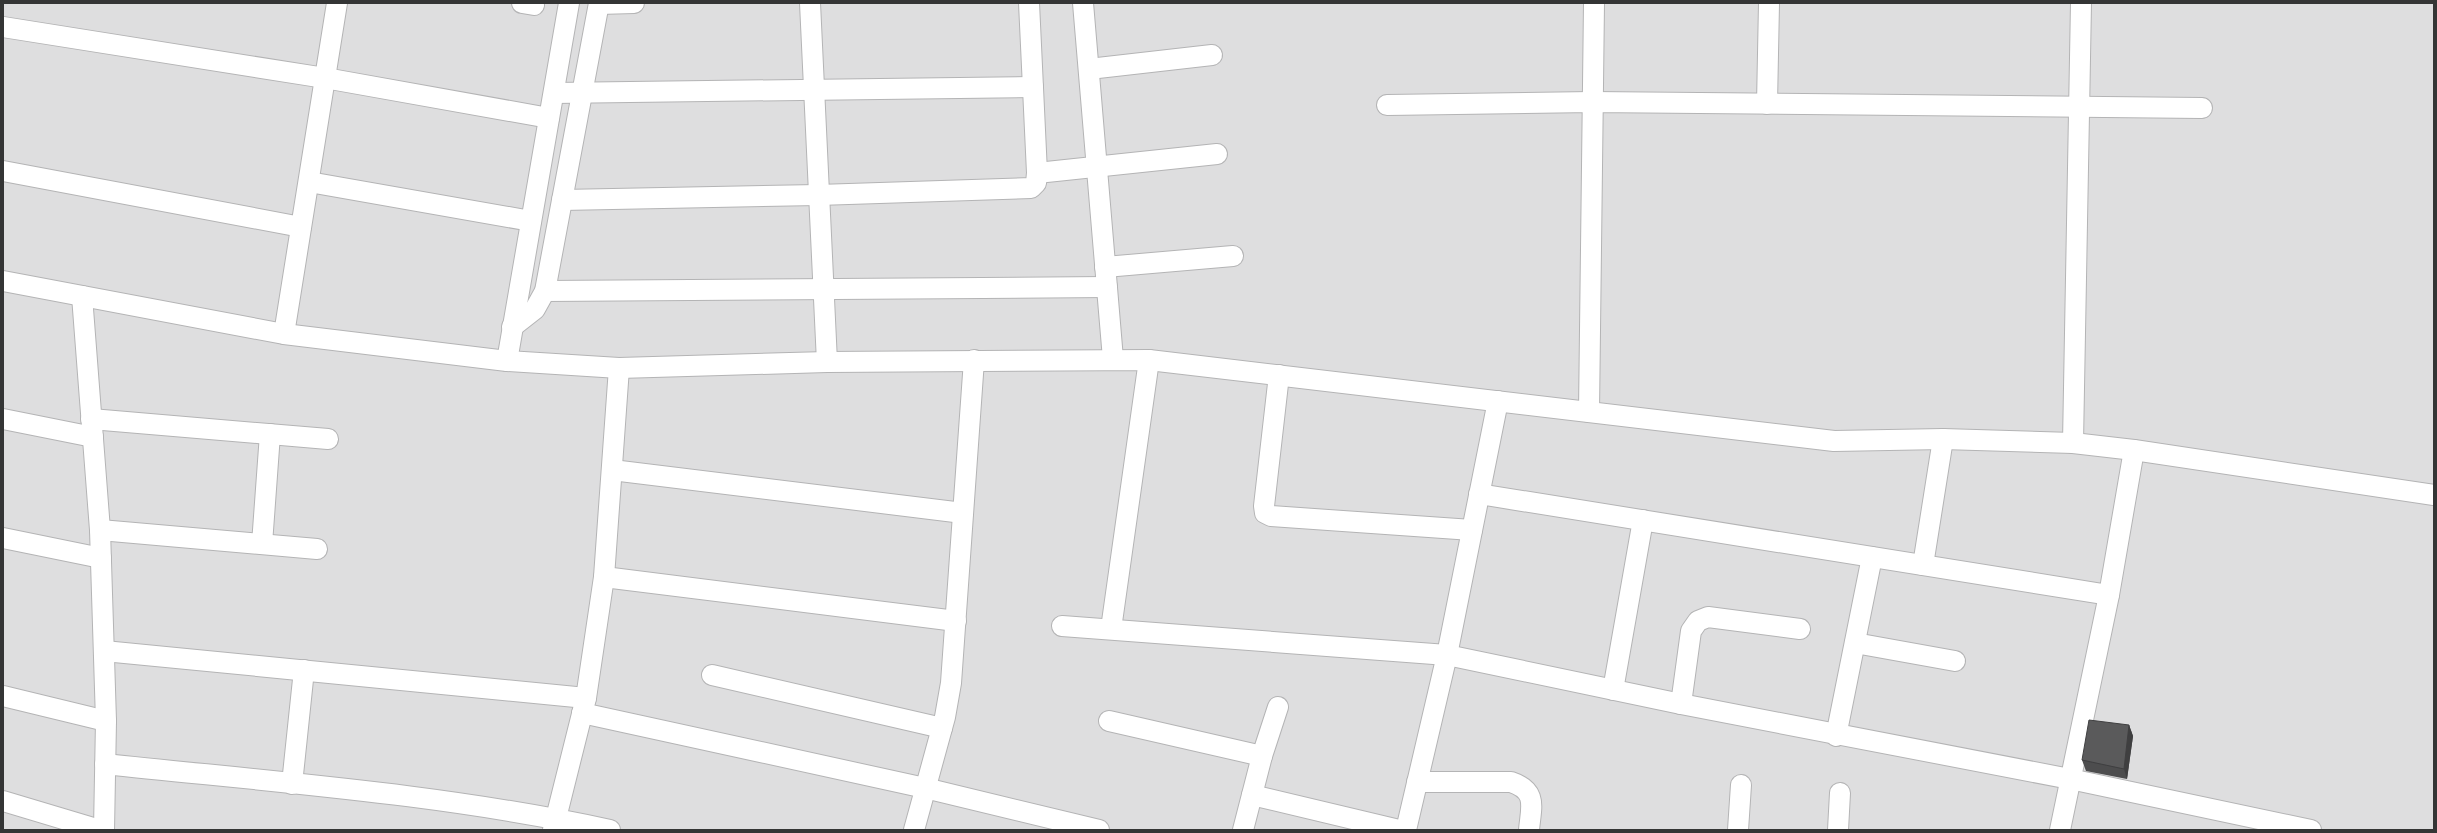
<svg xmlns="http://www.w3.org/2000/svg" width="2437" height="833" viewBox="0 0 2437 833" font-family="'Asap Condensed',sans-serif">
  <rect width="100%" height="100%" fill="#dededf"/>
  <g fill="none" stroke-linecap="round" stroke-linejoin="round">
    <defs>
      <g id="minor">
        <polyline points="522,3 534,5"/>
        <polyline points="810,3 827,362"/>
        <polyline points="1083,3 1113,359"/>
        <polyline points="599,4 634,3"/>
        <polyline points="3,27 325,78 549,118"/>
        <polyline points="1089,69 1212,55"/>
        <polyline points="554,93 1033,87"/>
        <polyline points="1767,104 1769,3"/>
        <polyline points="1387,105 1592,102 2202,108"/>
        <polyline points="3,171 301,227"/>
        <polyline points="1037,173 1217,154"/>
        <polyline points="309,182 531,221"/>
        <polyline points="562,200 818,195 1031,188 1036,183 1037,173 1029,3"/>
        <polyline points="1105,267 1233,256"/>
        <polyline points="3,281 284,334 507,361 619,368 827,362 1149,360 1834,441 1943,439 2073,443 2134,450 2434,495"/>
        <polyline points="545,291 1107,287"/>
        <polyline points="82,296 100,530 106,721 104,830"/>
        <polyline points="512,327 535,309 545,291 599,3"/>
        <polyline points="284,334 337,3"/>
        <polyline points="507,361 569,3"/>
        <polyline points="1279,375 1264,506 1265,513 1271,516 1472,530"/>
        <polyline points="1589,412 1594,3"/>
        <polyline points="3,419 93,437"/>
        <polyline points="91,419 328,439"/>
        <polyline points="2073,443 2081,3"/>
        <polyline points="612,470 963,513"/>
        <polyline points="1479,494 2109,595"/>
        <polyline points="100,530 317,549"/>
        <polyline points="3,538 101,558"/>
        <polyline points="262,544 270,434"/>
        <polyline points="1923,565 1943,439"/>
        <polyline points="604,577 956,621"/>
        <polyline points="1062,626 1447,655 1681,704 2070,779 2311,830"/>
        <polyline points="1111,629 1149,360"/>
        <polyline points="1855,643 1955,661"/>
        <polyline points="104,651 586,698"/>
        <polyline points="712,675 942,728"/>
        <polyline points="1613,690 1643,520"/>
        <polyline points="3,696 106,721"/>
        <polyline points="1681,704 1691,631 1698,621 1708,617 1800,629"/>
        <polyline points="582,713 925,788 1099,830"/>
        <polyline points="1109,721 1262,756"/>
        <polyline points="1836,736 1872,557"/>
        <path d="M105,764C274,782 444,794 610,830"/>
        <path d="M1417,782H1511C1538,791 1531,807 1529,830"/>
        <polyline points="292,784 304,670"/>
        <polyline points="1252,795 1399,830"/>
        <polyline points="3,801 100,830"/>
        <polyline points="553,830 586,698 604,577 619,368"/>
        <polyline points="914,830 945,717 951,683 974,360"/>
        <polyline points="1243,830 1262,756 1278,707"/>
        <polyline points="1406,830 1447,655 1498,401"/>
        <polyline points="1738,830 1741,785"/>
        <polyline points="1838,830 1840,793"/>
        <polyline points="2060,830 2109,595 2134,450"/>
      </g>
    </defs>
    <use href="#minor" stroke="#b4b4b5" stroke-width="22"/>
    <use href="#minor" stroke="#fff" stroke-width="20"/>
  </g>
  <polygon fill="#4d4d4e" points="2129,725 2133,736 2127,779 2086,771 2082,760"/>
  <polygon fill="#3f3f40" points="2129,725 2133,736 2127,779 2124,769"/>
  <polygon fill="#5a5a5b" stroke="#3f3f40" points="2089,720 2129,725 2124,769 2082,760"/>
  <rect width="2437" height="833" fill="none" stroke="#343535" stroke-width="8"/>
</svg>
